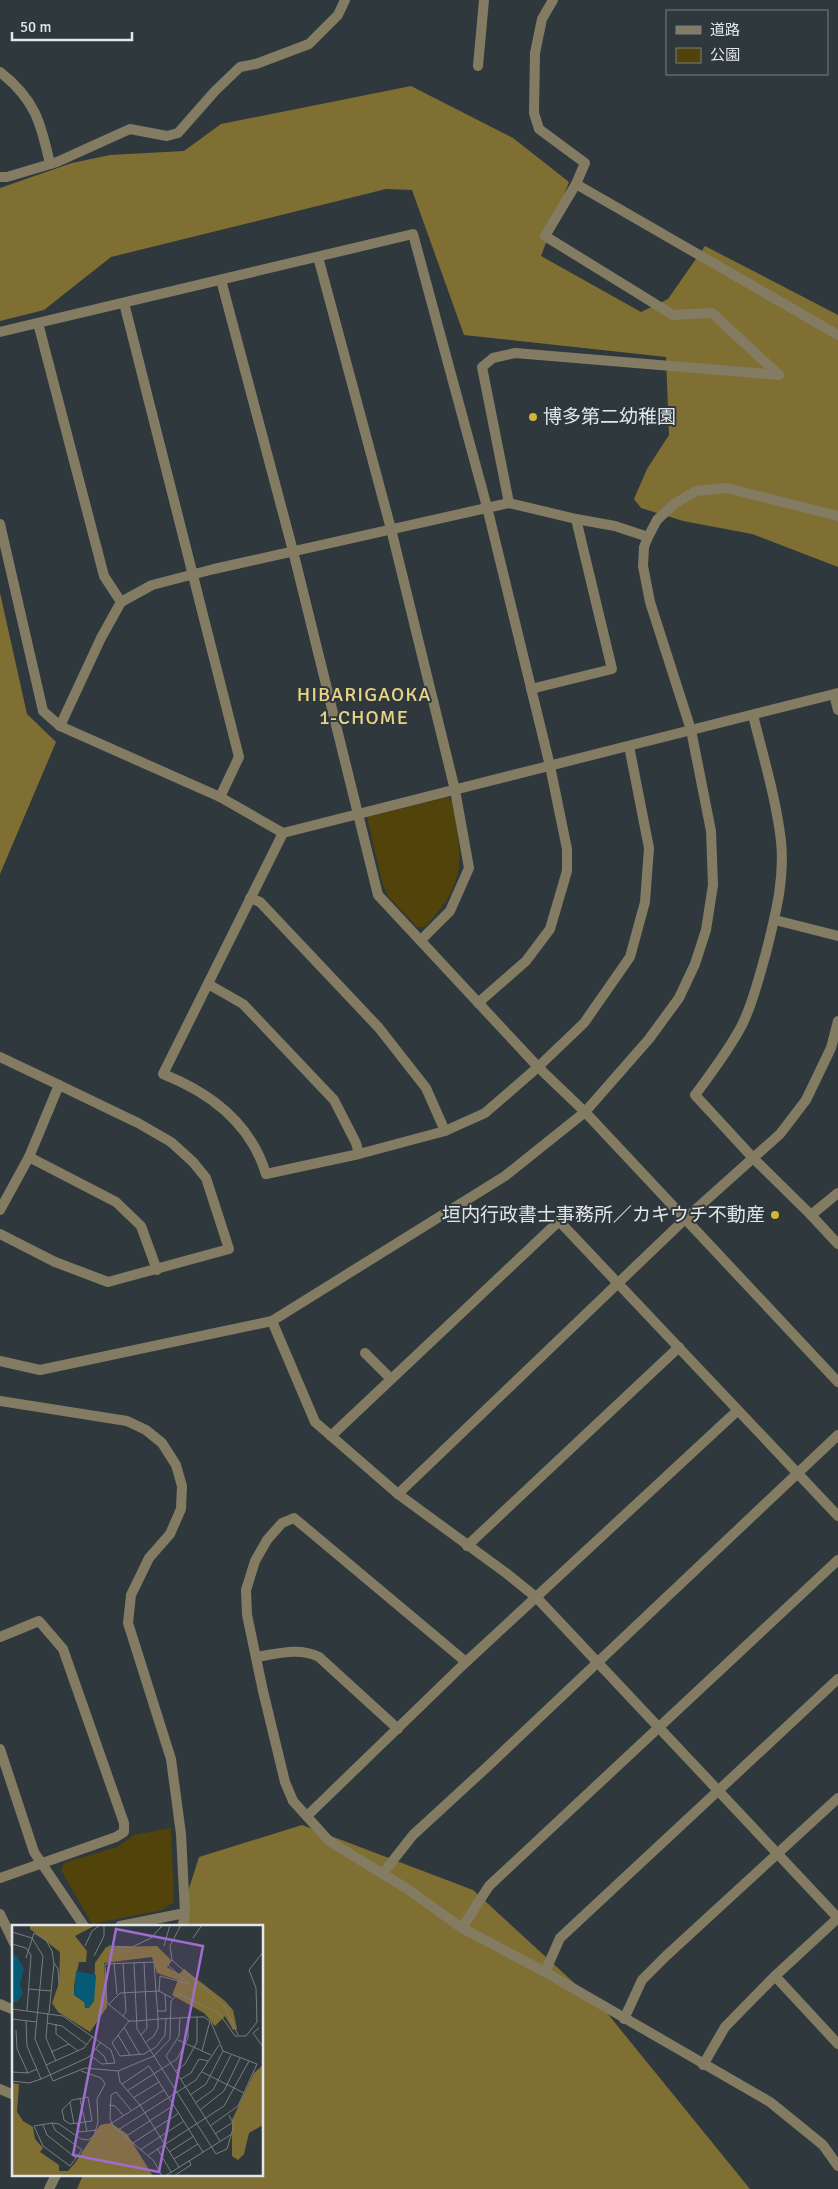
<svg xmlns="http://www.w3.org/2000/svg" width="838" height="2189" viewBox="0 0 838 2189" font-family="Signika,'Noto Sans JP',sans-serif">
  <rect width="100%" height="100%" fill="#2f383c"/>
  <g fill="#514309">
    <path d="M448,797L452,801C462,861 469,879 425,927H417L388,896L383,885L367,817Z"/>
    <polygon points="171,1828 174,1902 162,1910 92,1924 61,1870 64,1863 117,1847 134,1835"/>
  </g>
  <g fill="#7f6f33">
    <polygon points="411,86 513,138 569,182 541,256 641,312 668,299 705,246 838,315 838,567 752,534 683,521 641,508 634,499 647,469 669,435 666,357 464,335 412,190 386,189 111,257 44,310 0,321 0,188 72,163 110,155 184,151 221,124"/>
    <polygon points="0,593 27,714 56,742 0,874"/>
    <polygon points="302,1825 473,1890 607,2013 750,2189 77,2189 83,2175 262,2175 262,1926 177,1926 199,1857"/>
  </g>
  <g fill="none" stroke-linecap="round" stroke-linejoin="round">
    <g stroke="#837c63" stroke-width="10">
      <polyline points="553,0 542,19 535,53 534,113 539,129 585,163 576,184 545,236 673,315 712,313 779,375"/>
      <polyline points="478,66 484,0"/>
      <path d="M0,72C35,99 41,123 50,164"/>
      <polyline points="0,177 7,177 57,162 130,129 167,136 178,133 215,91 240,67 256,64 309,44 338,15 345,0"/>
      <polyline points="576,184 838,335"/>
      <polyline points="318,257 391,529 455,790 469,868 450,911 421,940"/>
      <polyline points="221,280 293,551 378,895 538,1067 585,1112"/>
      <polyline points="124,303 239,757 220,797"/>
      <polyline points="38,323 104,576 121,602"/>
      <polyline points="0,332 413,234 487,507 550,766 567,849 567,871 550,929 526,961 478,1003"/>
      <polyline points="509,503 482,367 493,358 515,353 779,375"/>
      <polyline points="0,524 43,711 60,726 220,797 283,833 838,693"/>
      <polyline points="531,689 612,669 576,519"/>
      <polyline points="834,695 838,710"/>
      <path d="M753,715C763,756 776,798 781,841C785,880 775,916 766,953C759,977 753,1003 742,1025C729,1050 712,1072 695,1095L754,1159L811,1215L838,1244"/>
      <polyline points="60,726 101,638 121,602 152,585 214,569 509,503 576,519 615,526 648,537"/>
      <path d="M283,833L163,1074C211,1093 251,1124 266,1174L359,1154L445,1131L485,1113L538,1067L584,1023L630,957L645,902L649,848L629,746"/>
      <polyline points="250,898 260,902 379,1028 426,1088 445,1131"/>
      <polyline points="775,920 838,936"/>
      <polyline points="208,984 243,1004 334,1100 356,1143 359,1154"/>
      <polyline points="29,1157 116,1202 141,1226 157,1270"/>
      <polyline points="811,1215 838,1193"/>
      <polyline points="0,1234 55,1262 108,1282 229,1249 206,1178 193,1162 171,1142 138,1123 59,1085"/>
      <polyline points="272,1321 315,1422 398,1494 506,1573 537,1598 838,1918"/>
      <polyline points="365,1353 391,1379"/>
      <polyline points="331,1436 559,1221 838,1516"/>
      <polyline points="398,1494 685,1219 780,1134 806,1100 831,1048 838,1021"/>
      <polyline points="467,1546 679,1347"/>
      <polyline points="0,1637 39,1621 63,1649 124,1823 124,1832 116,1837 0,1878"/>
      <path d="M256,1657C277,1654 299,1647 319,1657L398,1729"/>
      <polyline points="466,1662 294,1518 282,1523 267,1540 255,1561 246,1590 247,1615 263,1691 285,1782 293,1801 329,1841 406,1888 462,1928 545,1972 770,2102 823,2145 838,2166"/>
      <polyline points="0,1749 34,1852 84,1926"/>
      <polyline points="307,1816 466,1662 737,1411"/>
      <polyline points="383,1873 413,1835 487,1767 838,1435"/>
      <polyline points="0,1914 14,1943"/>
      <polyline points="120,1926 185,1913"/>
      <polyline points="462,1928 489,1886 838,1560"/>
      <polyline points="545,1972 560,1938 838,1679"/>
      <polyline points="775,1976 838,2044"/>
      <polyline points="624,2019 642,1980 666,1956 838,1798"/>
      <polyline points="703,2065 725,2027 775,1976 838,1918"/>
      <polyline points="0,2089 14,2095"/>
      <polyline points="49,2189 56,2175"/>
    </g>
    <g stroke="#837c63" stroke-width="10">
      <polyline points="0,1057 59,1085 29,1157 0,1210"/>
      <polyline points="585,1112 838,1382"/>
      <polyline points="0,1361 40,1370 272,1321 505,1176 585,1112 649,1039 679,998 695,964 706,930 713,885 711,831 691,730 650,602 643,566 644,547 648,537 657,520 674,504 696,491 727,488 838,516"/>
      <polyline points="0,1401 127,1421 146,1430 162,1443 176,1465 182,1486 181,1509 170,1534 149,1558 131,1595 128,1623 171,1759 181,1834 185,1913 183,1926"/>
      <polyline points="0,2004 14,2010"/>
    </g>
  </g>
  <g fill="#d5b534" stroke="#2f383c" stroke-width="2">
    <circle cx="533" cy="417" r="5"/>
    <circle cx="775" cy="1215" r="5"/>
  </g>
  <g text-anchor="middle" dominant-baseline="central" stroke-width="4" stroke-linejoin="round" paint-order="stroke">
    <g font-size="19" fill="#e0e6e9" stroke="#2f383c" text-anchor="start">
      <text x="543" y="417">博多第二幼稚園</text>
      <text x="765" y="1215" text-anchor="end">垣内行政書士事務所／カキウチ不動産</text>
    </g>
    <g font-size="20" letter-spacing="1" fill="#e9d386" stroke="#2f383c">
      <text x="364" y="694">HIBARIGAOKA<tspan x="364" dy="23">1-CHOME</tspan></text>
    </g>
  </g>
  <g transform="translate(12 1925)">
    <rect width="251" height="251" fill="#2f383c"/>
    <path d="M18,0H84L63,11L75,26L74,37H67L62,60V70L72,77L82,76L83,38L94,22L145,21L159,35L155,42L167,49L172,44L213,76L221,85L225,104L221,105L213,91L203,101L192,88L160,70L166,55L145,48L140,32L92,38L95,82L78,107L46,87L40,78L47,58L48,27L18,4ZM251,140V200L237,208L232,229L226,235L220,231V195L242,148ZM0,158L7,159L5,187L11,196L21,202L23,214L31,223L28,227L47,240V246H56L63,238L88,200L99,198L115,209L141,251H0Z" fill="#7f6f33"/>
    <path d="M4,30L12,44L8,59L11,68L5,77H0V32ZM64,46L84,50L82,76L77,83H73L72,76L62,70Z" fill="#055b75"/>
    <path fill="none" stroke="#767e81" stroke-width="1" d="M169,0L158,21L160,35L213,82L226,110M0,7L20,13L31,31L23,114L41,156L73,143L106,146L142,131L158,114L159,76L166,69L207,88L223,111H234L245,97L244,63L237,45L252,26M181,13L190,0M0,19L14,23L19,30L15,86M73,21L80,6L88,0M96,21L120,22L139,13L151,0M152,21L158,0M82,31L92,11V0M14,33L22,8L34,15L40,26L42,38L37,88M160,35L156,40L177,59M42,38L46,44L47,60M102,38L105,69M122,38L125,104L204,229L215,224L222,200L217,190M17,64L39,66M147,66L148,51L177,59M96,80L108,68L147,66L160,73M0,84L51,91L99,125L103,138L90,139L79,131M145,86H154L153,69M36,88L34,113L44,136M111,91L114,87L111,38M168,93L167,111L154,131L208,216M0,94L25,97M14,96L15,121L29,154M117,96L100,118L108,131L132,129L144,122L153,110L154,94M35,98L50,101L75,120M44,99V109L66,126M112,102L128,130M247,103L241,108L252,123M4,105L5,124L16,148M106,110L118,130M129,110L135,103L132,37M166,115L199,130M134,117L142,111L146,103V94L144,66L142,37L93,39L95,78L117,96H125L146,94L185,92H192L199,97L211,126L245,139L226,181L198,201M84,124L92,131L95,138M190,126L198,96M39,127L57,119M34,140L72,123L81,111M106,146L108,157L128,180L167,242M164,146L173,139L185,117V92M0,147L16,148L25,144M190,147L232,168M169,154L179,148L187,134L196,136M0,156L17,158L29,154L77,132L89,117M110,159L137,141L191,227M115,166L165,134L176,113V93M178,170L194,159L211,126M76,172L80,196L58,199L52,195L50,185L60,175ZM121,173L147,157M68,174L75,206M58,177L62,199M183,178L201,165L219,130M97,180L103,181L111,190M119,185L104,167L99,170L98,194L101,201L142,236L150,251M188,185L212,166L228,133M40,198L43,205L70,225L58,241L31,221L22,201L40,198L47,199L69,214L76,215L82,211L86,197L85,174L93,159L89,153L69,146M65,198L67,207L85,205M100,198L152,165M31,200L35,210L64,233M106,205L184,155L207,120M203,209L221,197M113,212L162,180M121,218L167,188M145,223L159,247M128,225L172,196M157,227L182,211M135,231L212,181L237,136M162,234L186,219M153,251L220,209M162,251L179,240L177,235"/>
    <path fill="#9e6dce" fill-opacity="0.15" stroke="#9e6dce" stroke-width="2.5" d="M104,4L191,21L147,247L61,230Z"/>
    <rect width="251" height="251" fill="none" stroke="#e0e6e9" stroke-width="2.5"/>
  </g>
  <rect x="666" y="10" width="162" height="65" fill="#2f383c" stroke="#767e81"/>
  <rect x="676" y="26" width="25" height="8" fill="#837c63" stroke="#767e81"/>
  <text x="710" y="35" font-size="15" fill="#e0e6e9">道路</text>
  <rect x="676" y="48" width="25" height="15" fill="#514309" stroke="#767e81"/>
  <text x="710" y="60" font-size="15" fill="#e0e6e9">公園</text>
  <path d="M12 32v8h120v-8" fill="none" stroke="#e0e6e9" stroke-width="2.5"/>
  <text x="20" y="32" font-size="15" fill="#e0e6e9" stroke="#2f383c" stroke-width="4" paint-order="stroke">50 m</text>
</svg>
